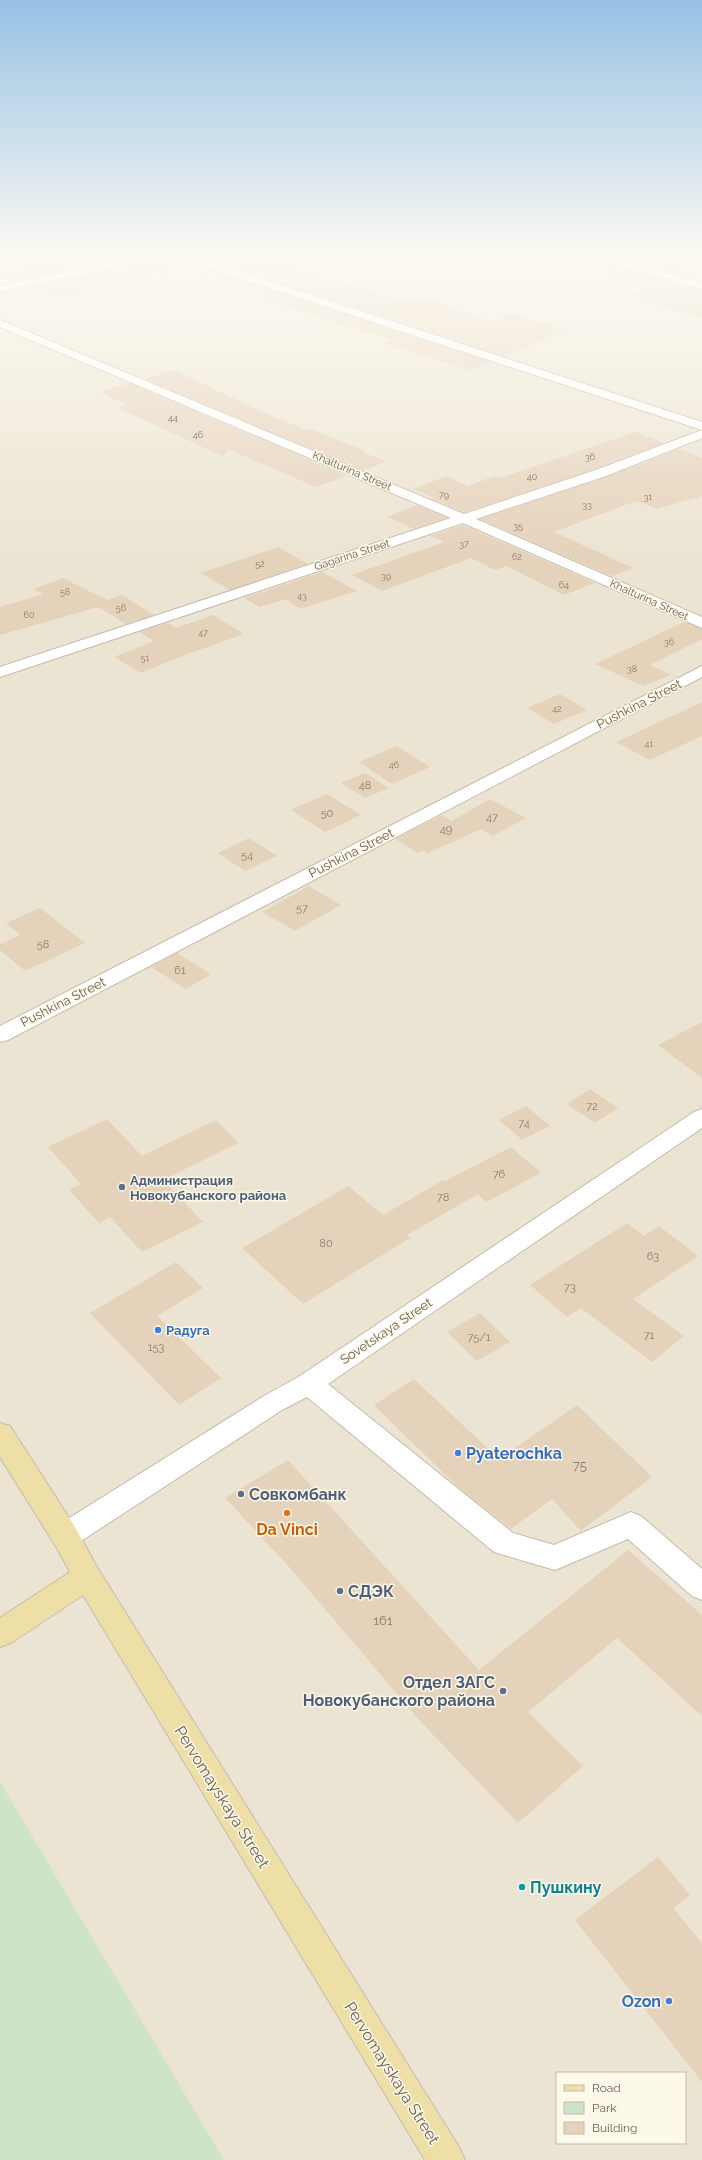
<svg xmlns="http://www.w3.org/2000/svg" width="702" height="2160" viewBox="0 0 702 2160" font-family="Raleway,sans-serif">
  <rect width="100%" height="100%" fill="#f9f4e4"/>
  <path fill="#ece4d2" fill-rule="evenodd" d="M0,253H702V2160H0ZM557,2073H685V2143H557Z"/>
  <polygon fill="#cde4c5" points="0,1782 224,2160 0,2160"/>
  <g fill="#e5d2bb">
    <polygon points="69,253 142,253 19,280 0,271 0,268"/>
    <polygon points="167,253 169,256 490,362 470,370 384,343 393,340 260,298 274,294 186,268 126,284 115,286 112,285 57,297 33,286 160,257"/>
    <polygon points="186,253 267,253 316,269 309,271 407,303 425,298 492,322 511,314 565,330 504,356"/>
    <polygon points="561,253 580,253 582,256 702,290 702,318 646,302 650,301 630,296 651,287 560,258"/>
    <polygon points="601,253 663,253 689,268 694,279"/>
    <polygon points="174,370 267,414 307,430 310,429 366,451 363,452 387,462 363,470 144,379"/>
    <polygon points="129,383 347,476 316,487 228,449 224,457 118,408 127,405 99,392"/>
    <polygon points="636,432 664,443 596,469 464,512 432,499 435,498 414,489 446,476 468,486 494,476 500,478"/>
    <polygon points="679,449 702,458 702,496 657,509 636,501 554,532 633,568 612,576 480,519 606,477"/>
    <polygon points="417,505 447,518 414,529 387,517"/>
    <polygon points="463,525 595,583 564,595 507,566 495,570 471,558 382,591 352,575 444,542 430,536"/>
    <polygon points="278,547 308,564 230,590 200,573"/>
    <polygon points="322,572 357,591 300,609 286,599 260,607 244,598"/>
    <polygon points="63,578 107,600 122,595 154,615 126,624 98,607 0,635 0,607 43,594 34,589"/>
    <polygon points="213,615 244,634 185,655 141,673 114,657 154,641 139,632 168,623 176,628"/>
    <polygon points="684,622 702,629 702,639 650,665 671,675 643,686 595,664"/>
    <polygon points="560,694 587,710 554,724 527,708"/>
    <polygon points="702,702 702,736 650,760 616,742"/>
    <polygon points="397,746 430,767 392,784 359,762"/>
    <polygon points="365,773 389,788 365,798 341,783"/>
    <polygon points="327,794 361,815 325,832 291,810"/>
    <polygon points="490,799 526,818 493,836 481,829 426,854 424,850 418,853 395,839 442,815 451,821"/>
    <polygon points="249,838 277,856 245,871 218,853"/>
    <polygon points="309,886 341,905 295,931 262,912"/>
    <polygon points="40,908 85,943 25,971 0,950 0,944 20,935 6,923"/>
    <polygon points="177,953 211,974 186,989 151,967"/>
    <polygon points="702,1022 702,1078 658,1045"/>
    <polygon points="590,1089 618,1108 595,1123 567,1104"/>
    <polygon points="526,1106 550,1126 522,1140 499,1120"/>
    <polygon points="107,1119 142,1156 216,1120 238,1143 163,1180 203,1222 142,1252 110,1217 99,1223 69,1190 81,1184 48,1147"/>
    <polygon points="511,1147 541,1173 486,1202 478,1194 407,1235 410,1238 303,1304 242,1248 348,1186 383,1215 443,1180 445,1181"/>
    <polygon points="627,1223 644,1236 659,1226 698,1256 633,1299 684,1336 652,1362 581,1308 567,1317 530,1285"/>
    <polygon points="176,1262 203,1288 157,1316 221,1378 179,1405 90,1313"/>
    <polygon points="480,1313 510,1342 477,1361 447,1332"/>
    <polygon points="414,1379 499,1459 577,1405 652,1477 581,1531 552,1499 511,1529 459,1488 374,1405"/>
    <polygon points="288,1460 479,1670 628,1550 702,1615 702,1716 617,1638 528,1712 583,1766 518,1823 419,1720 291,1569 225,1498"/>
    <polygon points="658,1857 690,1895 673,1908 702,1943 702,2082 575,1920"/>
  </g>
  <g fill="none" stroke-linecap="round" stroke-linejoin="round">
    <defs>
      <g id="minor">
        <polygon points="148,253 165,253 160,256 0,292 0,286"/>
        <polygon points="168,253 182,253 702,422 702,430 169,255"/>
        <polygon points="581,253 596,253 702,283 702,289 582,255"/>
        <polygon points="0,320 464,514 596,470 702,430 702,438 606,476 476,519 702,617 702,628 463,523 0,677 0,667 451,518 0,327"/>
        <polygon points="702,666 702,677 8,1040 0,1042 0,1026"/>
        <polygon points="702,1109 702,1128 328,1384 513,1533 554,1545 631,1512 641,1516 702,1569 702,1600 692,1596 628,1539 555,1570 494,1552 307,1397 282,1410 75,1545 65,1548 55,1545 51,1536 55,1527 264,1396 300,1376 694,1112"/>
      </g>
      <polygon id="major" points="0,1423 10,1426 75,1527 97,1567 459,2147 465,2160 425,2160 83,1595 11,1643 0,1647 0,1618 70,1572 55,1545 0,1457"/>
    </defs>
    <use href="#minor" stroke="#c6bbaa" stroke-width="2"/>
    <use href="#major" stroke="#c2bbb5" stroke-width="2"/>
    <use href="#minor" fill="#fff" fill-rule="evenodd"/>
    <use href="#major" fill="#eedfa6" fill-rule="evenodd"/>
  </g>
  <linearGradient id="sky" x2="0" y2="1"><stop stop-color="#96c1e4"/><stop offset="0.46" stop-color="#fcfaf3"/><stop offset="1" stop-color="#fcfaf3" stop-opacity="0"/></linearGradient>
  <rect width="702" height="555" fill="url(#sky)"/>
  <g fill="#5c6f8a" stroke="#fcf8ea" stroke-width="1.5">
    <circle cx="122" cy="1187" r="4"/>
    <circle cx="241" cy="1494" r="4"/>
    <circle cx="340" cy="1591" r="4"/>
    <circle cx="503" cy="1691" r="4"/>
  </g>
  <g fill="#3f7fe0" stroke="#fcf8ea" stroke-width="1.5">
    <circle cx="158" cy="1330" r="4"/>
    <circle cx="458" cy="1453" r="4"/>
    <circle cx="669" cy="2001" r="4"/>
  </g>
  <circle fill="#e8710a" stroke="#fcf8ea" stroke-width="1.5" cx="287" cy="1513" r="4"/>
  <circle fill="#0f9aa8" stroke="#fcf8ea" stroke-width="1.5" cx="522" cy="1887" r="4"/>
  <g text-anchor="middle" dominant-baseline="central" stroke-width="3" stroke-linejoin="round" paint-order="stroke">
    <g font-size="9" fill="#8b7b69">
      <text x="173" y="418">44</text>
      <text x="198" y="435">46</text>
      <text x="590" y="457">36</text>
      <text x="532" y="477">40</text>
      <text x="444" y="495">79</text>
      <text x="648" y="497">31</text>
      <text x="587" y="505">33</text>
      <text x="518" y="526">35</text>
      <text x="464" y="544">37</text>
      <text x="517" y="557">62</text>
      <text x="260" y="564">52</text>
      <text x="386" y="576">39</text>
      <text x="564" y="585">64</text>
      <text x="65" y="592">58</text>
      <text x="302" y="596">43</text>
      <text x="121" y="608">56</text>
      <text x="29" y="615">60</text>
      <text x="203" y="633">47</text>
      <text x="669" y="642">36</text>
      <text x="145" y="658">51</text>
      <text x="632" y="669">38</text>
      <text x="557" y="709">42</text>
      <text x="649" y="744">41</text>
      <text x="394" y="765">46</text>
    </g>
    <g font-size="11" fill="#6d5e4e" stroke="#fcf8ea">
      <text transform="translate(352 471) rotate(23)">Khalturina Street</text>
      <text transform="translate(352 555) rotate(-18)">Gagarina Street</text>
      <text transform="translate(649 600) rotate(24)">Khalturina Street</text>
    </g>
    <g font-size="11" fill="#8b7b69">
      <text x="365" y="785">48</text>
      <text x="327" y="813">50</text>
      <text x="492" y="817">47</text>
      <text x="446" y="829">49</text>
      <text x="247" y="855">54</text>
      <text x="302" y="908">57</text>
      <text x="43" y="944">58</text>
      <text x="180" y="970">61</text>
      <text x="592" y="1106">72</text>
      <text x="524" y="1123">74</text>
      <text x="499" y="1174">76</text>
      <text x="443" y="1197">78</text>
      <text x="326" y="1243">80</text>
      <text x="653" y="1256">63</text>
      <text x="570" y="1287">73</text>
      <text x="649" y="1335">71</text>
      <text x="479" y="1337">75/1</text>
      <text x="156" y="1347">153</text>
    </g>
    <g font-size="13" fill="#6d5e4e" stroke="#fcf8ea">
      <text transform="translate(639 704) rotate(-27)">Pushkina Street</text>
      <text transform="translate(351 853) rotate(-27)">Pushkina Street</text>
      <text transform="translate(63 1002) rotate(-27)">Pushkina Street</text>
      <text transform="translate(386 1331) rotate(-34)">Sovetskaya Street</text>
    </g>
    <g font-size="13" font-weight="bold" fill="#4e5e75" stroke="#fcf8ea" text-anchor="start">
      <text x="130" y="1180">Администрация<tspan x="130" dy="15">Новокубанского района</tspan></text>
    </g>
    <g font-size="13" font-weight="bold" fill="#366cbe" stroke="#fcf8ea" text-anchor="start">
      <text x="166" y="1330">Радуга</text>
    </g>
    <g font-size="13" fill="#8b7b69">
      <text x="580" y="1465">75</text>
      <text x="383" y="1620">161</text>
    </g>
    <g font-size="16" font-weight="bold" fill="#366cbe" stroke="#fcf8ea" text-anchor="start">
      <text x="466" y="1453">Pyaterochka</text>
      <text x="661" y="2001" text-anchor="end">Ozon</text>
    </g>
    <g font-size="16" font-weight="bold" fill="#4e5e75" stroke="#fcf8ea" text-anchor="start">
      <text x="249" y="1494">Совкомбанк</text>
      <text x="348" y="1591">СДЭК</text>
      <text x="495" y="1682" text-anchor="end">Отдел ЗАГС<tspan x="495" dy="18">Новокубанского района</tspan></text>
    </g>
    <g font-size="16" font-weight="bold" fill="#c56008" stroke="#fcf8ea">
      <text x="287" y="1529">Da Vinci</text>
    </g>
    <g font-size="16" fill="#6d5e4e" stroke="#fcf8ea">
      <text transform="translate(222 1797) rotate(58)">Pervomayskaya Street</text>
      <text transform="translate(392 2073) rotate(58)">Pervomayskaya Street</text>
    </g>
    <g font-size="16" font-weight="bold" fill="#0d838f" stroke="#fcf8ea" text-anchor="start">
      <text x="530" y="1887">Пушкину</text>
    </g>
  </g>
  <rect x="556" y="2072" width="130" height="72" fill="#fcf8ea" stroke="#c3baac"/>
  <rect x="564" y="2085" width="20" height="6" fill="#eedfa6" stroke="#c3baac"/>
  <text x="592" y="2092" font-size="12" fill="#6d5e4e">Road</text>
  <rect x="564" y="2102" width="20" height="12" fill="#cde4c5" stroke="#c3baac"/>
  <text x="592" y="2112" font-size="12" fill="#6d5e4e">Park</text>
  <rect x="564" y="2122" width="20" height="12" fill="#e5d2bb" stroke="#c3baac"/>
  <text x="592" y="2132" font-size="12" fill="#6d5e4e">Building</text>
</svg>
